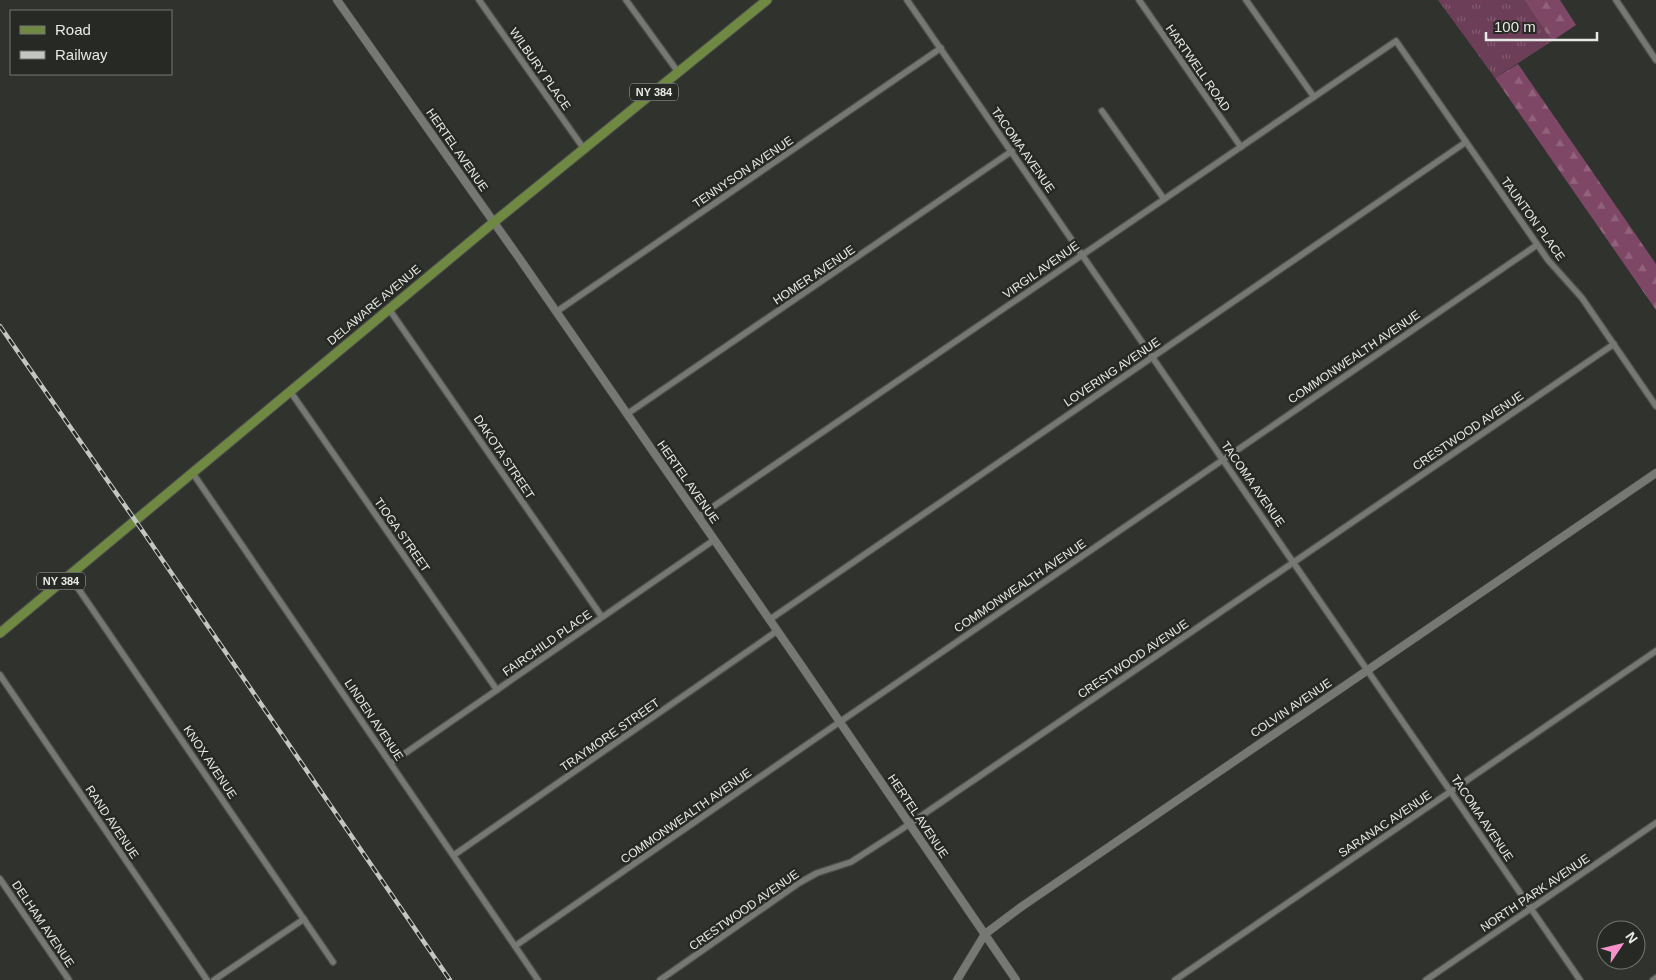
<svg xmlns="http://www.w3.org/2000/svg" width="1656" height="980" viewBox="0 0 1656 980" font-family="Helvetica,sans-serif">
  <defs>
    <pattern id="grass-tufts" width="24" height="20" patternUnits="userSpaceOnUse" patternTransform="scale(1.25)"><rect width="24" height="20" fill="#6c3e58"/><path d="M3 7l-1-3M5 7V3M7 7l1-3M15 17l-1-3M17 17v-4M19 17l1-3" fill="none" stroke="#815a70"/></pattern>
    <pattern id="forest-firs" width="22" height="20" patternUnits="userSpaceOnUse" patternTransform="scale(1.25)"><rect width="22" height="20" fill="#7f4766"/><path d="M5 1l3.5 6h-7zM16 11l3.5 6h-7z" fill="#91627c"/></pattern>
  </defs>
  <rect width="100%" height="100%" fill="#30322e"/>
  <polygon fill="url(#grass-tufts)" points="1438,0 1524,0 1552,41 1495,78"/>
  <g fill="url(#forest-firs)">
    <polygon points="1524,0 1560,0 1576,25 1552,41"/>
    <polygon points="1518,64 1656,264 1656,310 1495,78"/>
  </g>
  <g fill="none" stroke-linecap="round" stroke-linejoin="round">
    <defs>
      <g id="minor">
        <polyline points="479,0 584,149"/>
        <polyline points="626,0 678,72"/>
        <polyline points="907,0 1580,980"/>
        <polyline points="1139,0 1241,147"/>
        <polyline points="1246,0 1314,97"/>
        <polyline points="1616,0 1656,60"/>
        <polyline points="1102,111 1164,199"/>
        <polyline points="389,309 602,617"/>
        <polyline points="556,312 941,48"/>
        <polyline points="290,391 497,690"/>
        <polyline points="627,414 1012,151"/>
        <polyline points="192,472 538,980"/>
        <polyline points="698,517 1396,41 1548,260 1582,298 1656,406"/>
        <polyline points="69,575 333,962"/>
        <polyline points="769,620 1466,142"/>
        <polyline points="0,675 207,980"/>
        <polyline points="391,763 714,540"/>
        <polyline points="454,855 777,631"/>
        <polyline points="0,879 69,980"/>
        <polyline points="515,946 828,730 1537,245"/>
        <polyline points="214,980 304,919"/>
        <polyline points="660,980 799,883 817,873 851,862 899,831 1614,344"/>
        <polyline points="1175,980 1656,651"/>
        <polyline points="1426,980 1656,823"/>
        <polyline points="1653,980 1656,978"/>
      </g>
      <g id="tertiary">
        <polyline points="337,0 517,255 801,665 1016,980"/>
        <polyline points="957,980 985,934 1021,907 1656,473"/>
      </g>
      <polyline id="primary" points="0,633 494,222 767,0"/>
    </defs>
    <use href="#minor" stroke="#4e504c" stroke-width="8"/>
    <use href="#tertiary" stroke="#4e504c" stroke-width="9"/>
    <use href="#primary" stroke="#4e504c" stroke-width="11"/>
    <use href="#minor" stroke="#767873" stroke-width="5.5"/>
    <use href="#tertiary" stroke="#767873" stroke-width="8"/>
    <use href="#primary" stroke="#6f8942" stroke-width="9"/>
    <defs>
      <polyline id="rail" points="0,326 144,533 450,980"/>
    </defs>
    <use href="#rail" stroke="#c4c6c3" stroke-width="4.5"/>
    <use href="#rail" stroke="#272924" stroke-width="2.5" stroke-dasharray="8" stroke-linecap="butt"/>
  </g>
  <g text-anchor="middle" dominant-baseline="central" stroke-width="5" stroke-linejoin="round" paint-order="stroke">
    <g fill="#272924" stroke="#adafac" stroke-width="1">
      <rect x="630" y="83.5" width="48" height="17" rx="4"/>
      <rect x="37" y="572.5" width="48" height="17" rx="4"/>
    </g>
    <g font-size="11" font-weight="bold" fill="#e7e9e6">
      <text x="654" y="92">NY 384</text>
      <text x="61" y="581">NY 384</text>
    </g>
    <g font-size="12" fill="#e7e9e6" stroke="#272924">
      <text transform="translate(1198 68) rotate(55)">HARTWELL ROAD</text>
      <text transform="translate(540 69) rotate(55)">WILBURY PLACE</text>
      <text transform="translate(457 150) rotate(55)">HERTEL AVENUE</text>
      <text transform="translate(1023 150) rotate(55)">TACOMA AVENUE</text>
      <text transform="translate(743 172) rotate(-34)">TENNYSON AVENUE</text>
      <text transform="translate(1533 219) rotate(54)">TAUNTON PLACE</text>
      <text transform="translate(1041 270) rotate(-35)">VIRGIL AVENUE</text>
      <text transform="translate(814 275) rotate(-34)">HOMER AVENUE</text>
      <text transform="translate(374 305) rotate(-40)">DELAWARE AVENUE</text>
      <text transform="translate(1354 357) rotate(-34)">COMMONWEALTH AVENUE</text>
      <text transform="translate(1112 372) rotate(-34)">LOVERING AVENUE</text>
      <text transform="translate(1468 431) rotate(-34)">CRESTWOOD AVENUE</text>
      <text transform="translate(504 457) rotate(56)">DAKOTA STREET</text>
      <text transform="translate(688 482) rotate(55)">HERTEL AVENUE</text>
      <text transform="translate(1253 484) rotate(55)">TACOMA AVENUE</text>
      <text transform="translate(402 535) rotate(55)">TIOGA STREET</text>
      <text transform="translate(1020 586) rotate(-34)">COMMONWEALTH AVENUE</text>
      <text transform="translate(547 643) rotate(-35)">FAIRCHILD PLACE</text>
      <text transform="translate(1133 659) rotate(-34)">CRESTWOOD AVENUE</text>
      <text transform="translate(1291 708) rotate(-34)">COLVIN AVENUE</text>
      <text transform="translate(374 720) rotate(56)">LINDEN AVENUE</text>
      <text transform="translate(610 735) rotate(-35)">TRAYMORE STREET</text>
      <text transform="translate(210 762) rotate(56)">KNOX AVENUE</text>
      <text transform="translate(686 816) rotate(-35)">COMMONWEALTH AVENUE</text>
      <text transform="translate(918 816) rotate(56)">HERTEL AVENUE</text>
      <text transform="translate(1482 818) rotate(56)">TACOMA AVENUE</text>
      <text transform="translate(112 822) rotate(56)">RAND AVENUE</text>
      <text transform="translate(1385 824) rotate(-34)">SARANAC AVENUE</text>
      <text transform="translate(1535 893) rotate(-34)">NORTH PARK AVENUE</text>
      <text transform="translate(744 910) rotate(-35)">CRESTWOOD AVENUE</text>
      <text transform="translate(43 924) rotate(56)">DELHAM AVENUE</text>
    </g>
  </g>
  <rect x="10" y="10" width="162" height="65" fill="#272924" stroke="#747672"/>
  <rect x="20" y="26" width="25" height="8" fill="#6f8942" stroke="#747672"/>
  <text x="55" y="35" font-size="15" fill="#e7e9e6">Road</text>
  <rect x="20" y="51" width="25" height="8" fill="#c4c6c3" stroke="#747672"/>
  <text x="55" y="60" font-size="15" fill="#e7e9e6">Railway</text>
  <g transform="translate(1621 945) rotate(55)"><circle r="24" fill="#272924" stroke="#747672"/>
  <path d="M0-4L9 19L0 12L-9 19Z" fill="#f990ca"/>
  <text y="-8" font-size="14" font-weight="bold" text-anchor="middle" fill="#e7e9e6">N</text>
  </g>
  <path d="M1486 32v8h111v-8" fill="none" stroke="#e7e9e6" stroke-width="2.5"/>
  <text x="1494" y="32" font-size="15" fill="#e7e9e6" stroke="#272924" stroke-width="4" paint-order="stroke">100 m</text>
</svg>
